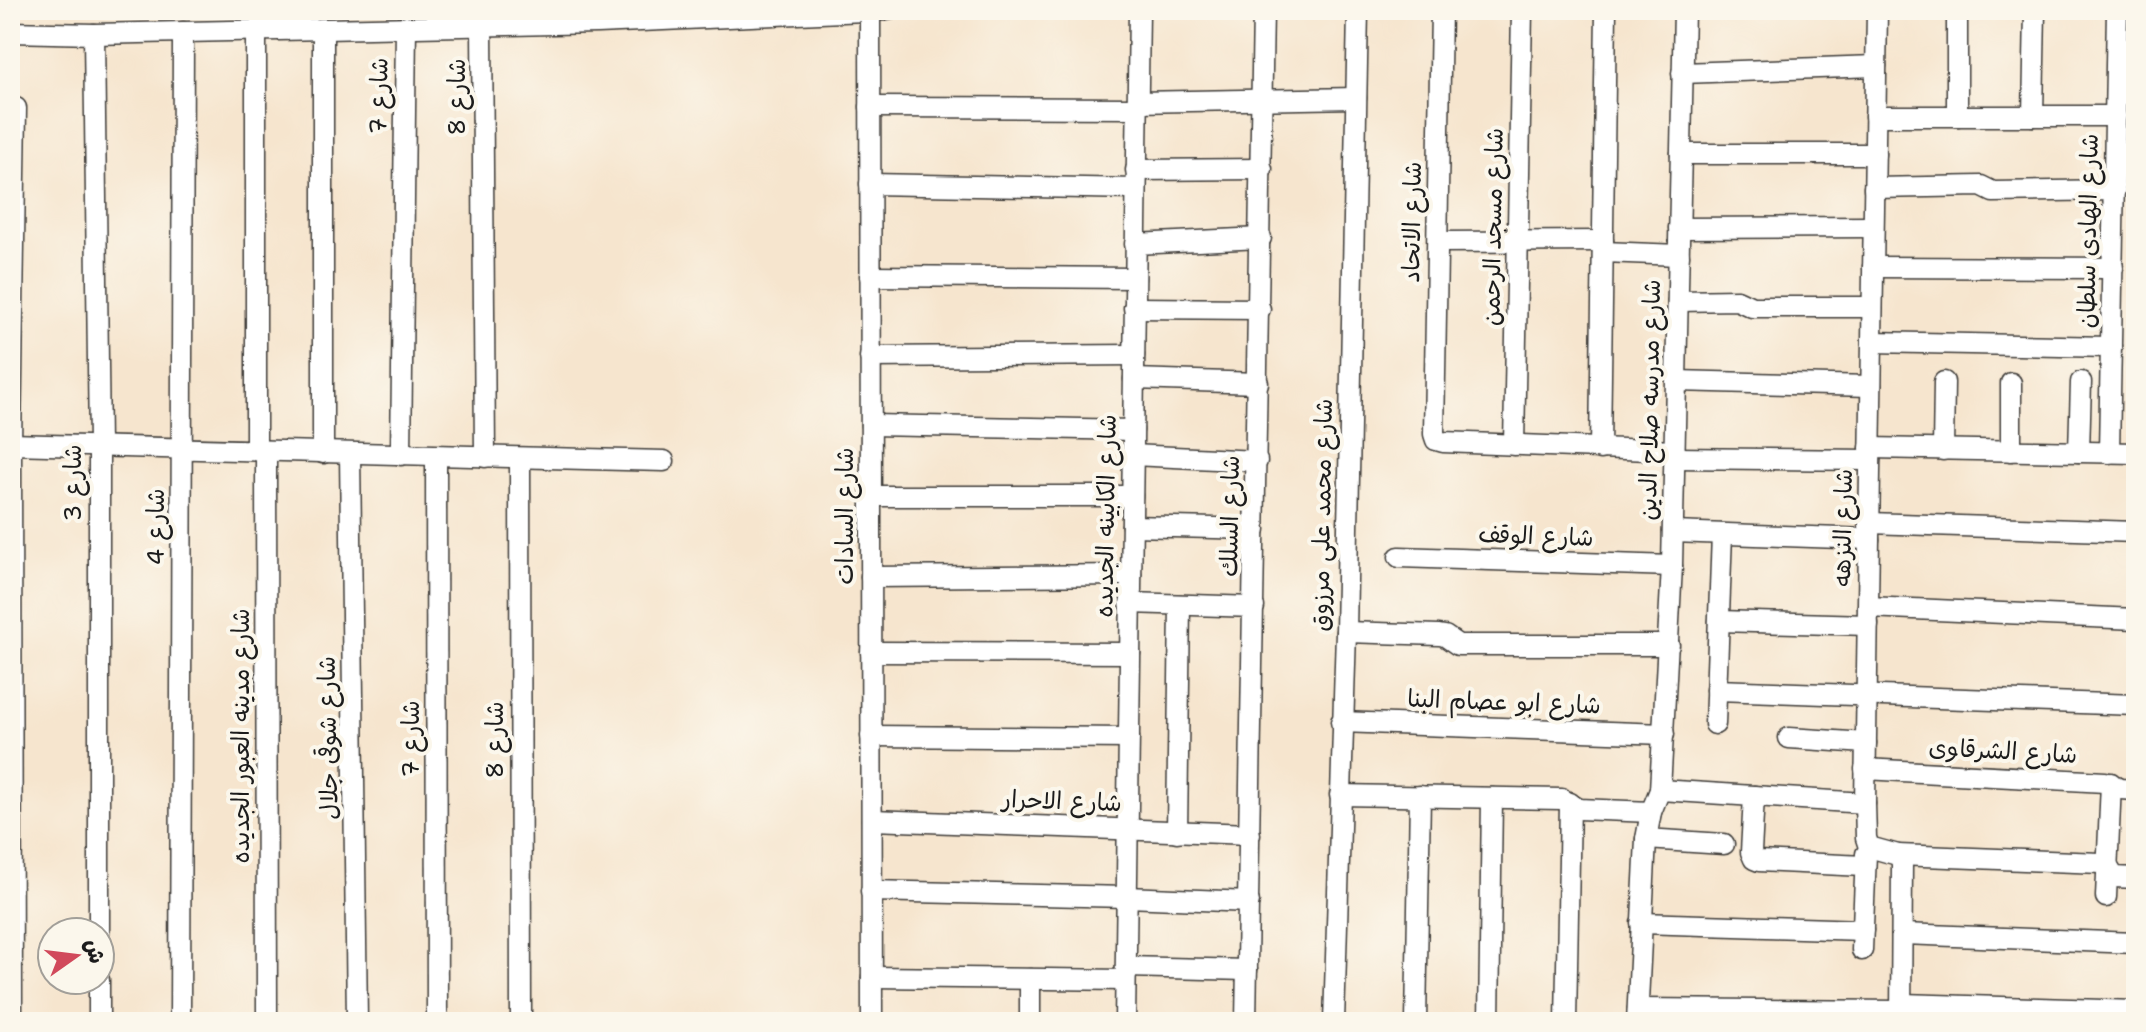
<svg xmlns="http://www.w3.org/2000/svg" width="2146" height="1032" viewBox="0 0 2146 1032" font-family="'Shantell Sans','Playpen Sans Arabic',sans-serif">
  <rect width="100%" height="100%" fill="#fbf7ec"/>
  <filter id="ink" filterUnits="userSpaceOnUse"><feTurbulence type="fractalNoise" baseFrequency=".0125" numOctaves="2"/><feDisplacementMap in="SourceGraphic" scale="16" xChannelSelector="R" yChannelSelector="G"/><feConvolveMatrix kernelMatrix="1 2 1 2 8 2 1 2 1" color-interpolation-filters="sRGB"/></filter>
  <filter id="wash" filterUnits="userSpaceOnUse"><feTurbulence type="fractalNoise" baseFrequency=".006" numOctaves="4" result="noise"/><feDisplacementMap in="SourceGraphic" scale="32" xChannelSelector="R" yChannelSelector="G"/><feGaussianBlur stdDeviation="1.8" result="paint"/><feColorMatrix in="noise" values="0 0 0 0 0 0 0 0 0 0 0 0 0 0 0 0 0 1.4 0 .05"/><feComposite in="paint" operator="in"/></filter>
  <g filter="url(#wash)">
    <rect width="100%" height="100%" fill="#f6e5ce"/>
  </g>
  <g filter="url(#ink)">
    <g fill="none" stroke-linecap="round" stroke-linejoin="round">
      <defs>
        <g id="minor">
          <polyline points="1441,10 1434,434 1436,440 1443,442 1675,451"/>
          <polyline points="1877,10 1865,803 1866,838 1869,847 1898,855 1902,862 1901,1022"/>
          <polyline points="870,11 872,1022"/>
          <polyline points="482,25 485,457"/>
          <polyline points="323,29 323,453"/>
          <polyline points="256,31 256,450"/>
          <polyline points="10,32 94,34 597,23 887,10"/>
          <polyline points="94,34 99,446 99,932"/>
          <polyline points="1682,73 1876,66"/>
          <polyline points="1137,102 1356,98"/>
          <polyline points="870,107 1137,108"/>
          <polyline points="1875,116 2116,116"/>
          <polyline points="1957,116 1957,10"/>
          <polyline points="2033,116 2035,10"/>
          <polyline points="1681,154 1875,154"/>
          <polyline points="1136,170 1262,169"/>
          <polyline points="870,184 1136,189"/>
          <polyline points="1874,188 1981,186 1993,192 2115,190"/>
          <polyline points="1679,228 1873,227"/>
          <polyline points="1438,242 1603,241"/>
          <polyline points="1135,244 1261,238"/>
          <polyline points="1603,252 1679,255"/>
          <polyline points="1873,267 2113,268"/>
          <polyline points="870,276 1135,278"/>
          <polyline points="1678,301 1737,300 1752,307 1872,307"/>
          <polyline points="1134,308 1260,309"/>
          <polyline points="1872,342 2111,347"/>
          <polyline points="870,357 1134,355"/>
          <polyline points="1134,379 1258,383"/>
          <polyline points="1676,381 1871,386"/>
          <polyline points="871,425 1133,430"/>
          <polyline points="10,444 664,461"/>
          <polyline points="1514,445 1522,10"/>
          <polyline points="1870,448 2136,453"/>
          <polyline points="1600,449 1606,10"/>
          <polyline points="1943,450 1944,382"/>
          <polyline points="266,451 267,1022"/>
          <polyline points="2011,451 2011,383"/>
          <polyline points="2079,452 2081,382"/>
          <polyline points="2109,453 2117,10"/>
          <polyline points="350,454 357,1022"/>
          <polyline points="401,455 406,26"/>
          <polyline points="1132,455 1257,461"/>
          <polyline points="436,456 437,1022"/>
          <polyline points="520,458 521,1022"/>
          <polyline points="1675,458 1870,460"/>
          <polyline points="870,496 1132,496"/>
          <polyline points="1869,523 2136,532"/>
          <polyline points="1132,526 1255,529"/>
          <polyline points="1673,532 1869,539"/>
          <polyline points="1399,557 1672,566"/>
          <polyline points="871,577 1131,575"/>
          <polyline points="1130,603 1254,607"/>
          <polyline points="1868,607 2136,619"/>
          <polyline points="1719,621 1868,625"/>
          <polyline points="1346,632 1439,635 1445,636 1458,645 1669,645"/>
          <polyline points="871,652 1130,653"/>
          <polyline points="1716,690 2136,705"/>
          <polyline points="1341,722 1664,734"/>
          <polyline points="1715,724 1722,534"/>
          <polyline points="871,736 1129,738"/>
          <polyline points="1789,738 1866,743"/>
          <polyline points="1865,769 2105,782 2120,789 2136,790"/>
          <polyline points="1660,790 1865,803"/>
          <polyline points="1340,795 1562,799 1579,809 1651,812"/>
          <polyline points="1754,796 1751,852 1754,859 1759,861 1864,866"/>
          <polyline points="872,820 1250,834"/>
          <polyline points="1177,832 1180,605"/>
          <polyline points="1646,839 1724,844"/>
          <polyline points="1898,855 2101,863 2108,867 2114,877 2136,878"/>
          <polyline points="871,891 1127,897 1249,902"/>
          <polyline points="2106,897 2111,783"/>
          <polyline points="1641,923 1863,930"/>
          <polyline points="1903,934 2136,943"/>
          <polyline points="1862,950 1866,854"/>
          <polyline points="1126,967 1247,970"/>
          <polyline points="872,977 1125,980"/>
          <polyline points="1030,979 1030,1022"/>
          <polyline points="99,980 99,1022"/>
          <polyline points="1902,1004 2136,1011"/>
          <polyline points="1638,1009 1902,1011"/>
          <polyline points="12,1022 11,444 16,108"/>
          <polyline points="180,1022 183,32"/>
          <polyline points="1125,1022 1139,10"/>
          <polyline points="1246,1022 1263,10"/>
          <polyline points="1334,1022 1346,632 1358,10"/>
          <polyline points="1416,1022 1420,796"/>
          <polyline points="1489,1022 1492,798"/>
          <polyline points="1566,1022 1570,803"/>
          <polyline points="1637,1022 1646,839 1651,812 1660,790 1672,566 1684,10"/>
        </g>
      </defs>
      <use href="#minor" stroke="#3d3a37" stroke-width="23"/>
      <use href="#minor" stroke="#fff" stroke-width="20"/>
    </g>
  </g>
  <g text-anchor="middle" dominant-baseline="central" stroke-width="8" stroke-linejoin="round" paint-order="stroke">
    <g font-size="24" fill="#1c1c1c" stroke="#fbf7ec">
      <text transform="translate(379 96) rotate(-89)">شارع 7</text>
      <text transform="translate(457 97) rotate(-90)">شارع 8</text>
      <text transform="translate(1412 222) rotate(-89)">شارع الاتحاد</text>
      <text transform="translate(1493 227) rotate(-89)">شارع مسجد الرحمن</text>
      <text transform="translate(2088 231) rotate(-89)">شارع الهادى سلطان</text>
      <text transform="translate(1650 400) rotate(-89)">شارع مدرسه صلاح الدين</text>
      <text transform="translate(73 483) rotate(-90)">شارع 3</text>
      <text transform="translate(1322 515) rotate(-89)">شارع محمد على مرزوق</text>
      <text transform="translate(845 516) rotate(-90)">شارع السادات</text>
      <text transform="translate(1106 516) rotate(-89)">شارع الكابينه الجديده</text>
      <text transform="translate(1230 516) rotate(-89)">شارع السلك</text>
      <text transform="translate(156 527) rotate(-90)">شارع 4</text>
      <text transform="translate(1843 528) rotate(-89)">شارع النزهه</text>
      <text transform="translate(1536 536) rotate(2)">شارع الوقف</text>
      <text transform="translate(1504 702) rotate(2)">شارع ابو عصام البنا</text>
      <text transform="translate(241 736) rotate(-90)">شارع مدينه العبور الجديده</text>
      <text transform="translate(328 738) rotate(-91)">شارع شوقى جلال</text>
      <text transform="translate(411 739) rotate(-90)">شارع 7</text>
      <text transform="translate(495 740) rotate(-90)">شارع 8</text>
      <text transform="translate(2003 751) rotate(3)">شارع الشرقاوى</text>
      <text transform="translate(1062 801) rotate(2)">شارع الاحرار</text>
    </g>
  </g>
  <rect width="2146" height="1032" fill="none" stroke="#fbf7ec" stroke-width="40"/>
  <g transform="translate(76 956) rotate(76)"><circle r="38" fill="#fbf7ec" stroke="#a29f99" stroke-width="2"/>
  <path d="M0-6L14 30L0 20L-14 30Z" fill="#d1495b"/>
  <text y="-12" font-size="22" font-weight="bold" text-anchor="middle" fill="#1c1c1c">ش</text>
  </g>
</svg>
